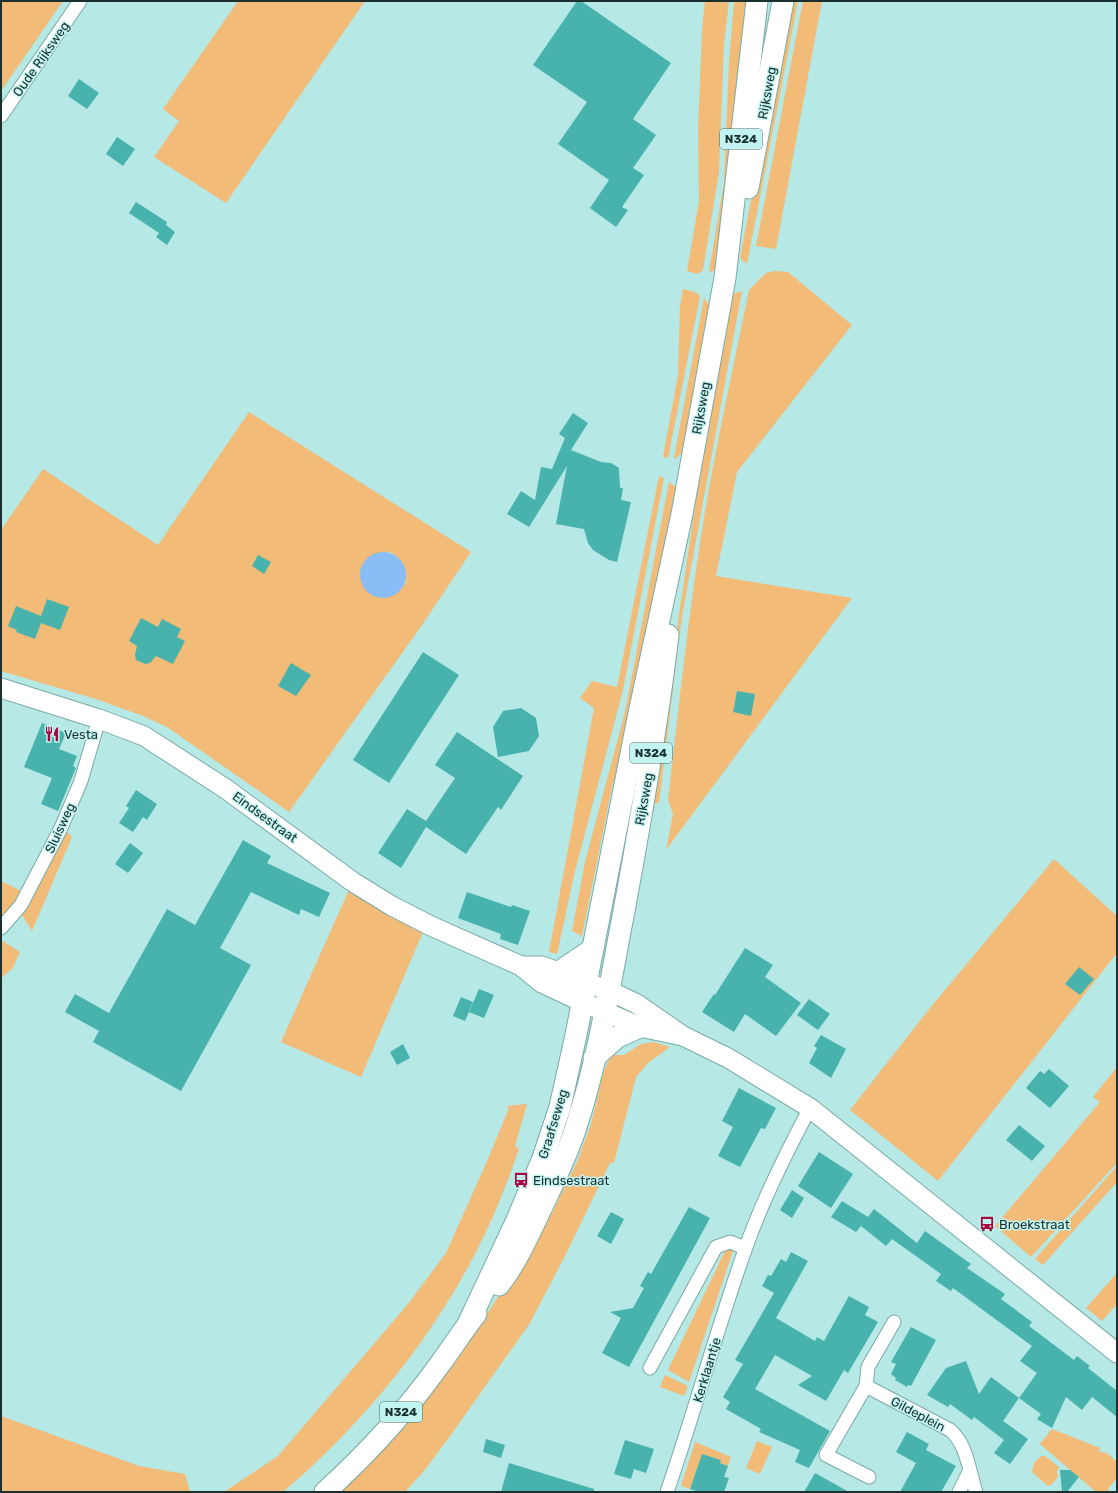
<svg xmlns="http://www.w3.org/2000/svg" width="1118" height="1493" viewBox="0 0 1118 1493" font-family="Rubik,sans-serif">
  <rect width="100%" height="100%" fill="#b6e8e5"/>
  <g fill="#f2bb77" fill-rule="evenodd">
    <polygon points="1,1 63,1 1,91"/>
    <polygon points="238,1 365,1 226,203 154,157 179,121 163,109"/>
    <polygon points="705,1 729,1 724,45 719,172 703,270 698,274 687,271 699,201 698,131 702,29"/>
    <polygon points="734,1 752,1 717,270 709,272 724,182 729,62"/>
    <polygon points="789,1 798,1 747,264 740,258"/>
    <polygon points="803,1 822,1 776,249 756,246"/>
    <path d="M775,271L788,272L852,325L737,472L716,576L852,598L666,850L673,814L668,800C678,714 687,628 700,543C713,458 732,374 749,290L766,273Z"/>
    <polygon points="683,289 695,292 700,296 668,458 663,457 678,375 680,306"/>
    <polygon points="742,291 682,616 659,803 655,803 655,778 699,479 733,294"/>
    <polygon points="704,298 710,306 682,453 676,458 674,458"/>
    <path d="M249,412L471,552L422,625L289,812L167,727L143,716L96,699L1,671V530L43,469L158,545ZM386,551L394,554L406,582L401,589Z"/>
    <polygon points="659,476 664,478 623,690 575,871 557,954 549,952 594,708 580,698 592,681 617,687"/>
    <polygon points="669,482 676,487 631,714 612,787 582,936 572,931 585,862 625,712"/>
    <polygon points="67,832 72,837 32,931 22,915 27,909"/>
    <polygon points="1054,859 1117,916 1117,953 938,1181 850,1110 930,1008"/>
    <polygon points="1,881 21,891 16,901 1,919"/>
    <path d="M349,890C372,907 397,920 423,932L361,1077L281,1042Z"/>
    <polygon points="1,940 20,952 12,969 1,978"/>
    <polygon points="654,1042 670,1047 648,1063 636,1077 614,1163 610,1163 566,1254 530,1323 453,1432 424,1471 405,1492 339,1492 480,1324 508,1282 525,1250 545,1227 577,1162 591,1124 604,1070 612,1055 624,1055 641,1044"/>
    <polygon points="1117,1067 1117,1163 1031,1257 995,1226 1100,1102 1093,1097"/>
    <path d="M527,1104L515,1146L519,1149C507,1184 493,1219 476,1252C429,1343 361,1426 283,1492H224L278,1456L408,1304L446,1253L488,1159L509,1108L506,1106Z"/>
    <polygon points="1117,1166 1117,1182 1043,1265 1035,1259"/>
    <polygon points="734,1248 689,1382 668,1370 725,1251"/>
    <polygon points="1117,1273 1117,1304 1102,1321 1086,1308"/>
    <polygon points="665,1375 688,1386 684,1396 660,1387"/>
    <polygon points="1,1416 139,1466 185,1474 190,1492 1,1492"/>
    <polygon points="1052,1429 1100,1448 1099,1452 1107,1453 1117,1462 1117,1478 1108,1489 1111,1492 1096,1492 1040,1444"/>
    <polygon points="757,1441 772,1447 760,1474 746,1468"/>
    <polygon points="695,1442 731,1457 728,1466 720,1463 721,1460 702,1454 690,1489 681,1486"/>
    <polygon points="1041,1456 1045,1456 1059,1467 1057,1472 1058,1477 1051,1485 1048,1486 1032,1472 1034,1463"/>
  </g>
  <circle fill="#89bdf5" cx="383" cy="575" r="23"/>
  <g fill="#48b2ad">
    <polygon points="577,1 581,1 671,63 633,119 656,135 633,168 644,175 622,207 628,210 616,227 590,208 609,180 558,144 587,102 533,65"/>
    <polygon points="79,79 99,93 87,109 68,96"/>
    <polygon points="117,137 135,149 123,166 106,154"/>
    <polygon points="136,202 167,222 166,225 175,232 167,245 156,237 159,233 129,213"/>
    <polygon points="573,413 588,423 571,450 601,462 611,463 619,468 620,488 623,488 621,500 631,502 617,562 609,560 593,550 588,543 584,529 556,524 567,466 529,527 507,514 521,491 535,500 541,467 552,469 565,438 559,434"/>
    <polygon points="258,555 271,562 264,574 252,566"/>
    <polygon points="47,599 69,607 60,630 41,623 35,639 16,632 17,630 8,626 16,606 41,616"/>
    <polygon points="141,618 158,627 162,619 181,629 177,637 185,641 173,664 156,656 150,663 145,664 136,660 135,655 137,646 129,641"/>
    <polygon points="423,652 459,675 389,783 353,760"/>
    <polygon points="291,663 311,675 296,696 278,686"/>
    <polygon points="737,691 755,694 751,716 733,712"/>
    <polygon points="521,708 536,718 539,736 529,751 498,757 493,727 503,711"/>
    <polygon points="42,723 66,733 59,749 77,756 73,766 76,768 58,811 41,804 52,778 24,767"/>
    <polygon points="457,732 523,776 501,810 498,807 466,854 426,827 401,868 378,853 407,809 426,821 455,778 435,765"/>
    <polygon points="136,790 157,804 147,820 143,817 133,832 119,823 129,808 126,806"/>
    <polygon points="243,840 271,856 267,863 330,893 319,917 301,909 299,915 251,892 220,948 251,965 181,1091 93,1042 99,1031 65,1012 75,994 109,1013 167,909 195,925"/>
    <polygon points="130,843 143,853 128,873 115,864"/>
    <polygon points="467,892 511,907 512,905 530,911 518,945 500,939 501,934 458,918"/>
    <polygon points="745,948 773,965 765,977 801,1003 776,1036 745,1014 734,1032 702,1012 714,994 715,995"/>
    <polygon points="1079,967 1094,979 1080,995 1065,984"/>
    <polygon points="479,989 494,995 484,1018 469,1012"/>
    <polygon points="461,997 473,1002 465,1021 453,1016"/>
    <polygon points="809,999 830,1014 818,1030 797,1015"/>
    <polygon points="821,1035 846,1049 831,1078 809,1063 817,1048 814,1046"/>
    <polygon points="403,1044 410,1058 397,1065 390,1052"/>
    <polygon points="1049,1069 1069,1086 1050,1108 1026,1088 1040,1071 1044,1074"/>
    <polygon points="739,1088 776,1108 765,1129 761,1128 740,1167 718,1156 733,1127 722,1121"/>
    <polygon points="1019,1125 1045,1146 1032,1161 1006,1140"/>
    <polygon points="819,1152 853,1174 831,1208 798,1186"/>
    <polygon points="792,1190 804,1198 792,1218 780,1210"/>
    <polygon points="842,1201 868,1217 874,1209 917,1243 925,1231 971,1264 967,1268 1005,1294 1001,1299 1032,1322 1029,1326 1074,1360 1077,1356 1090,1366 1088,1368 1117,1391 1117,1417 1092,1397 1082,1410 1066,1397 1052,1428 1037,1419 1041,1414 1019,1398 1037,1373 1020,1361 1032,1346 953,1288 951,1291 936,1281 941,1274 892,1239 886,1246 861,1226 867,1218 856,1232 831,1217"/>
    <polygon points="689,1207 710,1218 629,1367 602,1353 621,1318 610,1312 633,1308 644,1288 640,1286 648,1272 651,1274"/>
    <polygon points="611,1212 624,1219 611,1244 597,1236"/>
    <polygon points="791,1252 808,1261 776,1318 815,1341 817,1337 824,1341 849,1296 869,1307 865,1315 878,1322 848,1373 844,1370 826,1401 798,1385 812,1376 775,1355 755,1389 830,1431 809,1468 795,1462 800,1450 759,1432 761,1429 726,1409 730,1402 723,1397 743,1364 735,1360 774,1293 762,1286 768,1275 771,1276 781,1259 786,1262"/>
    <polygon points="911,1327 936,1340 911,1386 908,1385 907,1387 895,1380 896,1378 891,1374 896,1364 891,1362"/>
    <polygon points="966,1361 979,1394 991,1377 1019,1398 1003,1421 1028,1439 1010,1464 994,1453 1004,1440 974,1417 972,1420 950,1404 948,1407 927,1395 946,1368"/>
    <polygon points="907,1432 929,1444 926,1450 956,1466 941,1492 900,1492 916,1463 896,1452"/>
    <polygon points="486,1439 505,1445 501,1458 483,1452"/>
    <polygon points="625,1440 654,1449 646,1473 634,1469 631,1479 614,1474"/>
    <polygon points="702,1454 721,1460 720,1463 728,1466 724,1477 729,1478 724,1492 699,1492 690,1489"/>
    <polygon points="509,1463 594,1489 594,1492 501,1492"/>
    <polygon points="1060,1470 1070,1470 1079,1477 1067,1492 1062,1492"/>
    <polygon points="815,1473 849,1492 804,1492"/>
  </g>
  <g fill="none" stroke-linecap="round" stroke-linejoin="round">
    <defs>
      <g id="street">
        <polyline points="1,116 80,1"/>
        <polyline points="1,928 21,905 61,828 81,781 99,719"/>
        <polyline points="650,1368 716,1247 730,1242 745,1248"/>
        <path d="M866,1386L950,1430C967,1444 969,1471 976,1492"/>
        <polyline points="869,1477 826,1455 866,1386 868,1367 894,1322"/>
        <path d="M667,1492C695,1411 717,1328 746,1247C763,1199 786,1153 810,1108"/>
        <polyline points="959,1492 969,1472"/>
      </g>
      <g id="secondary">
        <polyline points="1,688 99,719 144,736 226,789 353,882 392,906 431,926 521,966 542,983 578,1000 640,1027 683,1036"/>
        <polyline points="521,966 542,966 612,992 637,1004 683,1036 728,1058 810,1108 1117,1353"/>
      </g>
      <g id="primary">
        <polyline points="748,188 783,1"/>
        <polyline points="559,972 593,949"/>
        <polyline points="594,1058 617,1037 640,1027"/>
        <path d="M499,1285C516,1263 528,1236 540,1211C553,1183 567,1156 576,1127C599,1057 610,983 624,911C641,819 657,728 668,635"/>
        <polyline points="468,1324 517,1220 543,1158 560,1107 576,1035 639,713 682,514 725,278 757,1"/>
        <path d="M325,1492C367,1454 407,1410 440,1364C452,1348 463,1330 476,1314"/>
      </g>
    </defs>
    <use href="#street" stroke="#79aaa7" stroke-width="15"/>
    <use href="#secondary" stroke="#79aaa7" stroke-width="21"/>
    <use href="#primary" stroke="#79aaa7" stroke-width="23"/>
    <use href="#street" stroke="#fff" stroke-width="13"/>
    <use href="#secondary" stroke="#fff" stroke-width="19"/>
    <use href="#primary" stroke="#fff" stroke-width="21"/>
  </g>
  <defs>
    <symbol id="restaurant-bare" viewBox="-9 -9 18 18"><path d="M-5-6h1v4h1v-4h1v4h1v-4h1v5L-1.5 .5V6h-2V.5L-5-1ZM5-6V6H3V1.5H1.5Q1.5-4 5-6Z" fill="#a3083e" stroke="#c2f5f2" stroke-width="2.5" paint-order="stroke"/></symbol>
    <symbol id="bus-bare" viewBox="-9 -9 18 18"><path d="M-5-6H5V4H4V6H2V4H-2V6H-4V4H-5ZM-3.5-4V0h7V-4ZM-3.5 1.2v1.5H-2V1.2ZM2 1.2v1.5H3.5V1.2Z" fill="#a3083e" stroke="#c2f5f2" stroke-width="2.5" paint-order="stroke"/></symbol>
  </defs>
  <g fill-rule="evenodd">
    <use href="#restaurant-bare" x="41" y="723" width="22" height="22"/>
    <use href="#bus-bare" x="510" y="1169" width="22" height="22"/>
    <use href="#bus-bare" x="976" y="1213" width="22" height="22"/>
  </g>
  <g text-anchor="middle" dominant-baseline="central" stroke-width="3" stroke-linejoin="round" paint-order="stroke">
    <g fill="#c2f5f2" stroke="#4d6a69" stroke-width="1">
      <rect x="720" y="129" width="42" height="20" rx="3"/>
      <rect x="630" y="743" width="42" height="20" rx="3"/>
      <rect x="380" y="1402" width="42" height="20" rx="3"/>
    </g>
    <g font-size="12" font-weight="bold" fill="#1b2f2e">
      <text x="741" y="139">N324</text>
      <text x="651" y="753">N324</text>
      <text x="401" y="1412">N324</text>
    </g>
    <g font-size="13" fill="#1b2f2e" stroke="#c2f5f2">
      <text transform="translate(41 59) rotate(-55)">Oude Rijksweg</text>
      <text transform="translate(767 93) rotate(-80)">Rijksweg</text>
      <text transform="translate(701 408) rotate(-80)">Rijksweg</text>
      <text transform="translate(644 799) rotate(-80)">Rijksweg</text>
      <text transform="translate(265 817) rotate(36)">Eindsestraat</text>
      <text transform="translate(60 828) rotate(-65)">Sluisweg</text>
      <text transform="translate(553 1124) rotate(-73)">Graafseweg</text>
      <text transform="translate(707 1370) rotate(-73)">Kerklaantje</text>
      <text transform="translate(918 1414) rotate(28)">Gildeplein</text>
    </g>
    <g font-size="13" fill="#1b2f2e" stroke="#c2f5f2" text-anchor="start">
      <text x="64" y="734">Vesta</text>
      <text x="533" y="1180">Eindsestraat</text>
      <text x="999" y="1224">Broekstraat</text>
    </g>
  </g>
  <rect width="1118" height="1493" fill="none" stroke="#1b2f2e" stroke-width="4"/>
</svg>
